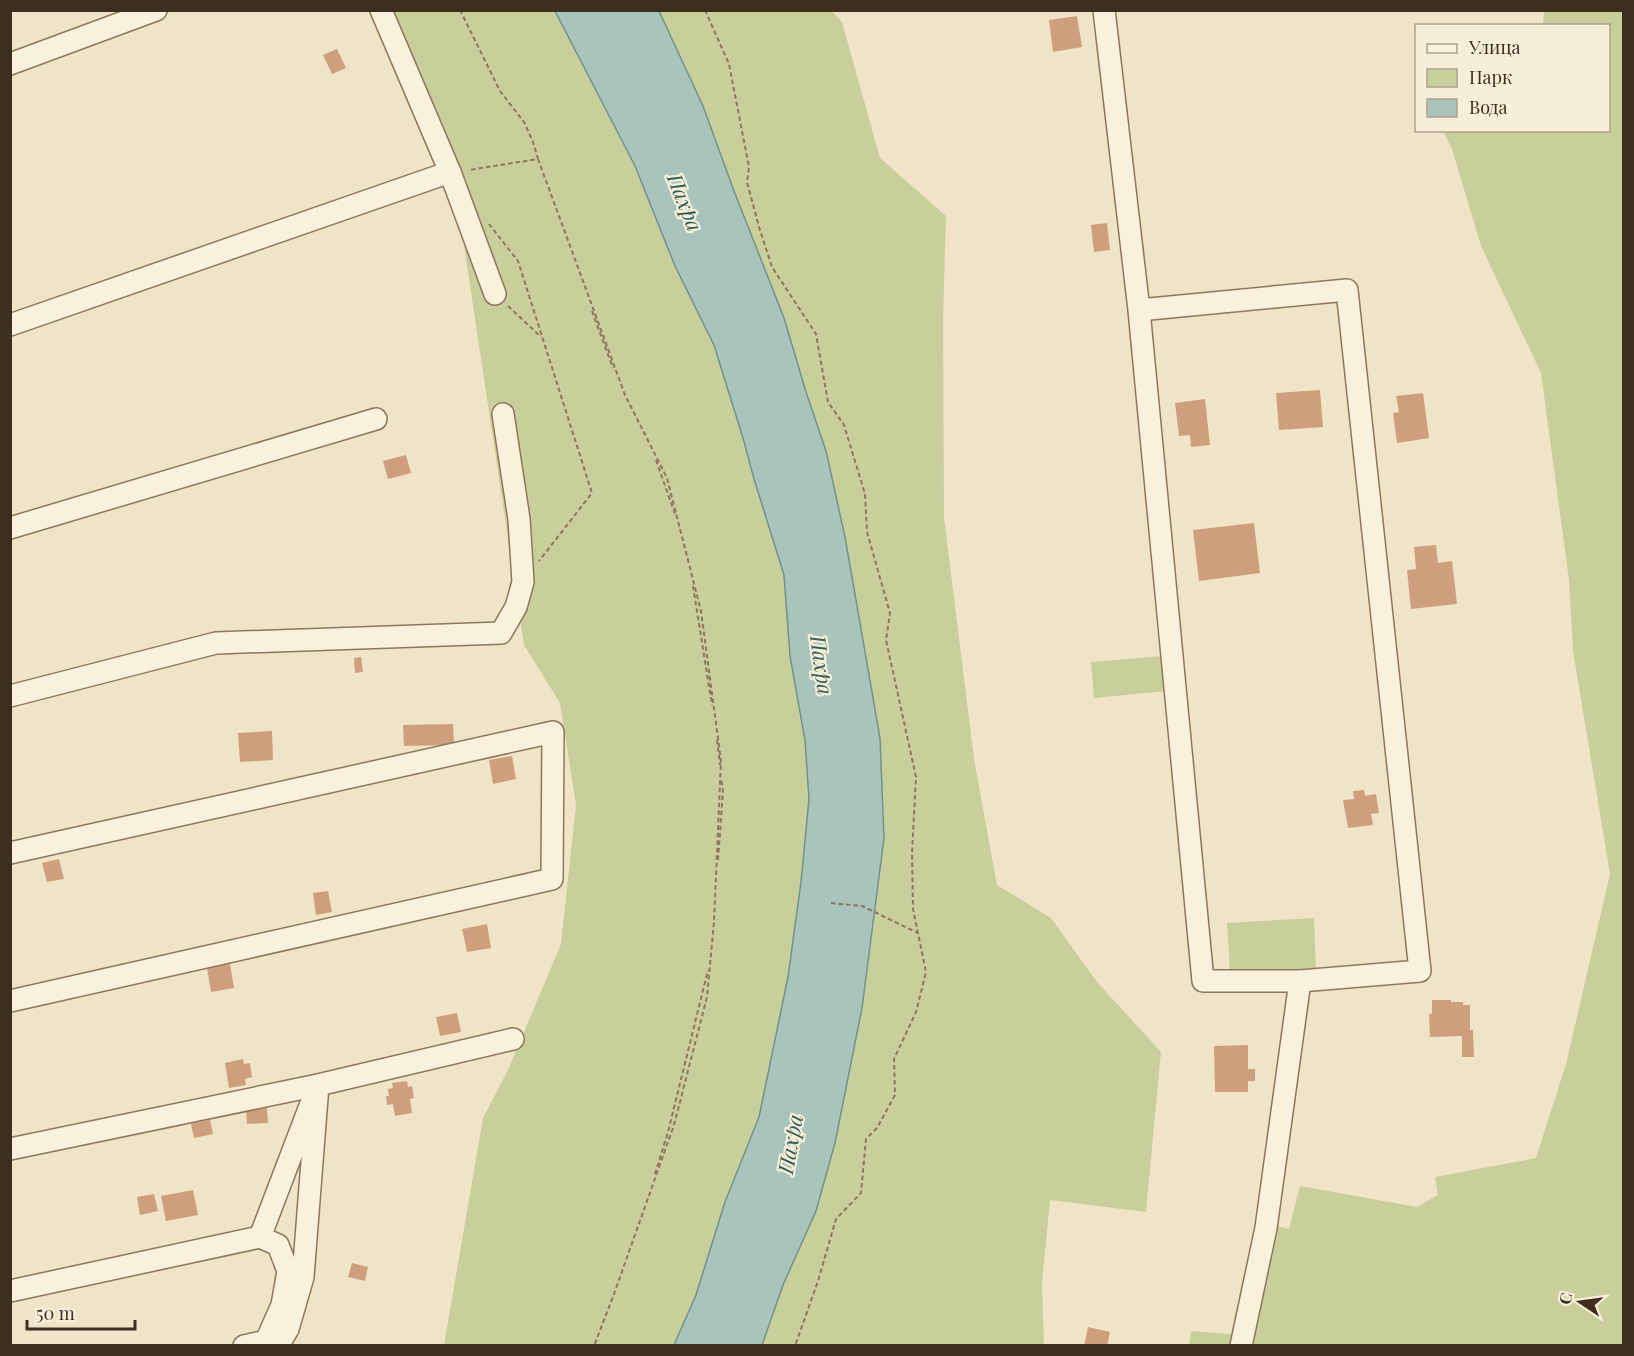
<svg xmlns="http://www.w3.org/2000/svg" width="1634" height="1356" viewBox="0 0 1634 1356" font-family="'Playfair Display',serif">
  <rect width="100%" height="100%" fill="#f0e4c8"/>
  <g fill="#c9cf9b">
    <polygon points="374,11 555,11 635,167 675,266 714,345 743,438 754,479 784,575 790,656 805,740 809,799 801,882 788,977 759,1117 725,1202 696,1295 674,1345 444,1345 483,1118 508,1070 561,944 576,805 560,703 524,645 456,192"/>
    <polygon points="659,11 832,11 842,22 880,158 946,216 943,321 944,517 974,759 997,885 1051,918 1097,982 1161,1052 1146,1212 1050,1200 1042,1283 1044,1345 762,1345 783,1285 862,1008 884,838 880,738 845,537 826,451 806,392 784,318 734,191 703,106"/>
    <polygon points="1544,11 1623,11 1623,1345 1189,1346 1191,1331 1231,1334 1256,1220 1289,1229 1300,1186 1417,1207 1438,1195 1435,1177 1536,1158 1566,1064 1610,874 1573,651 1569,580 1541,373 1481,246 1452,149 1443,131 1608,130 1608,26 1543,25"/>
    <polygon points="1162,656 1166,691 1094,698 1091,662"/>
    <polygon points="1314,918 1316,968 1230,973 1227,923"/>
  </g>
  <polygon fill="#a9c4bc" stroke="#6f938a" stroke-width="1.5" points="555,11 659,11 703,106 734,191 784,318 806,392 826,451 845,537 880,738 884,838 862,1008 835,1143 816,1211 783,1285 762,1345 674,1345 696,1295 725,1202 759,1117 788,977 801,882 809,799 805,740 790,656 784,575 754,479 743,438 714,345 675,266 635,166"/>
  <g fill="#cf9f7d">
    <polygon points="1077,16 1082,47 1053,52 1049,20"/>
    <polygon points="337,49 346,68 332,74 323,55"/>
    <polygon points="1107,223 1110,250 1094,252 1091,225"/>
    <polygon points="1320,390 1323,427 1279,430 1276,393"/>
    <polygon points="1423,393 1429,438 1397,443 1393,413 1399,412 1396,396"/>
    <polygon points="1205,399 1210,445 1191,447 1190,435 1179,436 1175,403"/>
    <polygon points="406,455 411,473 388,479 383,461"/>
    <polygon points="1254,523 1260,573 1199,581 1193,530"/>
    <polygon points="1436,545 1438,563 1452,561 1457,604 1411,609 1407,570 1416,569 1414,547"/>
    <polygon points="361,657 363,672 355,673 354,658"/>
    <polygon points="453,724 454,745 404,746 403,725"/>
    <polygon points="272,731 273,760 240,762 238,733"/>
    <polygon points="512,756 516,779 493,784 489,760"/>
    <polygon points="1364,790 1365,796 1376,794 1379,813 1371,814 1373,825 1348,828 1343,800 1354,799 1353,791"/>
    <polygon points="59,859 64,879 47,882 42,863"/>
    <polygon points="328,891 332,912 316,915 313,893"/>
    <polygon points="487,924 491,948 467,952 462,929"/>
    <polygon points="230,964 234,988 211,992 207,968"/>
    <polygon points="1432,1000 1451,1000 1451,1002 1463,1002 1463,1005 1470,1005 1470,1030 1473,1030 1474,1057 1462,1057 1462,1036 1430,1037 1429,1014 1432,1014"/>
    <polygon points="457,1013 461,1032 440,1036 436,1017"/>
    <polygon points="1248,1045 1248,1069 1255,1069 1255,1081 1248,1081 1248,1092 1215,1092 1214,1046"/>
    <polygon points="243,1059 244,1064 250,1063 252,1077 245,1079 246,1085 229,1088 225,1063"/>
    <polygon points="407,1081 408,1087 412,1086 414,1098 410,1099 412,1113 395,1116 393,1104 387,1105 386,1096 389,1096 388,1089 393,1088 392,1083"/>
    <polygon points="267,1108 268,1123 247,1124 246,1110"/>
    <polygon points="210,1120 213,1134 194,1138 191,1124"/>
    <polygon points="193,1190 198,1215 166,1221 161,1196"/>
    <polygon points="154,1194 158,1211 140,1215 137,1197"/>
    <polygon points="352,1263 368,1267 365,1281 348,1277"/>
    <polygon points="1088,1327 1110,1332 1107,1346 1084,1346"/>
  </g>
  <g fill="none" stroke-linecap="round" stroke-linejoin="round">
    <defs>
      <g id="minor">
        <polyline points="381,10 450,172 495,294"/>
        <polyline points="1104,10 1139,310 1203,981 1300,981 1420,971 1347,290 1139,310"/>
        <polyline points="10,64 156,10"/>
        <polyline points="10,325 450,172"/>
        <polyline points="10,528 376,419"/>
        <polyline points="10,696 216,643 501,633 516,607 523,582 519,519 503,414"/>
        <polyline points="10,853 553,732 552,879 10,1001"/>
        <polyline points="10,1149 318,1085 260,1237"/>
        <polyline points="10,1291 260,1237 278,1245 288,1271 282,1305 266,1341 244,1346"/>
        <polyline points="278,1346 288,1329 303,1277 318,1085 513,1039"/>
        <polyline points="1241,1346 1266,1228 1300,981"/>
      </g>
    </defs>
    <use href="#minor" stroke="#8d765c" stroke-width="24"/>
    <g stroke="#8d765c" stroke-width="2" stroke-dasharray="4.5 3" stroke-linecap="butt">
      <polyline points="460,10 500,91 524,122 533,142 538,159 469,170"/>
      <polyline points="705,10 729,64 749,167 747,182 759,227 772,267 816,334 828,402 844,425 865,494 867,532 890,613 886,640 916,777 912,853 913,909 926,972 916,1012 894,1059 895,1095 877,1128 866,1139 861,1193 836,1219 818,1281 795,1346"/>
      <polyline points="538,159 625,395 667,478 701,611 721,761 714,922 707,997 674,1125 614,1294 594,1346"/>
      <polyline points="489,224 518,261 592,493 539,561"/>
      <polyline points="508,306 541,337"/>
      <polyline points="592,311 613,368"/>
      <polyline points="656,460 675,514"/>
      <polyline points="693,586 712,705"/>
      <polyline points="717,740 720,765"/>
      <polyline points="718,860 723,791 721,779"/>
      <polyline points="831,903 862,906 918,933"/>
      <polyline points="655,1174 668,1132 708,970"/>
    </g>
    <use href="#minor" stroke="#faf1dc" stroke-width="21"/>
  </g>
  <g text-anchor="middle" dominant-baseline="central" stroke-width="4.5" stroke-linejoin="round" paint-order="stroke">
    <g font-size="21" font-style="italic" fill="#2f5d5a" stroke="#f7eed8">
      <text transform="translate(686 202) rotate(68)">Пахра</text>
      <text transform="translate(823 665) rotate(82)">Пахра</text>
      <text transform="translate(789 1144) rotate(-80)">Пахра</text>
    </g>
  </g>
  <rect width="1634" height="1356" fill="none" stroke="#3d2e20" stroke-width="24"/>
  <rect x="1415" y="24" width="195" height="108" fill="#f7eed8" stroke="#ada18e" stroke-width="1.5"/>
  <rect x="1427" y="44" width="30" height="9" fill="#faf1dc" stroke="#ada18e" stroke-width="1.5"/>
  <text x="1469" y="54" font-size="18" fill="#3d2e20">Улица</text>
  <rect x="1427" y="69" width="30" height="18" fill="#c9cf9b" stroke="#ada18e" stroke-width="1.5"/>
  <text x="1469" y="84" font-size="18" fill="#3d2e20">Парк</text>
  <rect x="1427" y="99" width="30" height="18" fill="#a9c4bc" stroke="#ada18e" stroke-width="1.5"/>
  <text x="1469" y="114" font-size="18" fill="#3d2e20">Вода</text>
  <g transform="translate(1580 1302) rotate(283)" stroke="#f7eed8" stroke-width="4.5" paint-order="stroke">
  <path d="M0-4.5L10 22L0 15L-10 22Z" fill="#3d2e20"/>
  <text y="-9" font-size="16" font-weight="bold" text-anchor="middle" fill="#3d2e20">С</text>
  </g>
  <path d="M27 1320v9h108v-9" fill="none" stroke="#3d2e20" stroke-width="3"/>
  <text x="36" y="1320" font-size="18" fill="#3d2e20" stroke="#f7eed8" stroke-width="4.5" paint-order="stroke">50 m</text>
</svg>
